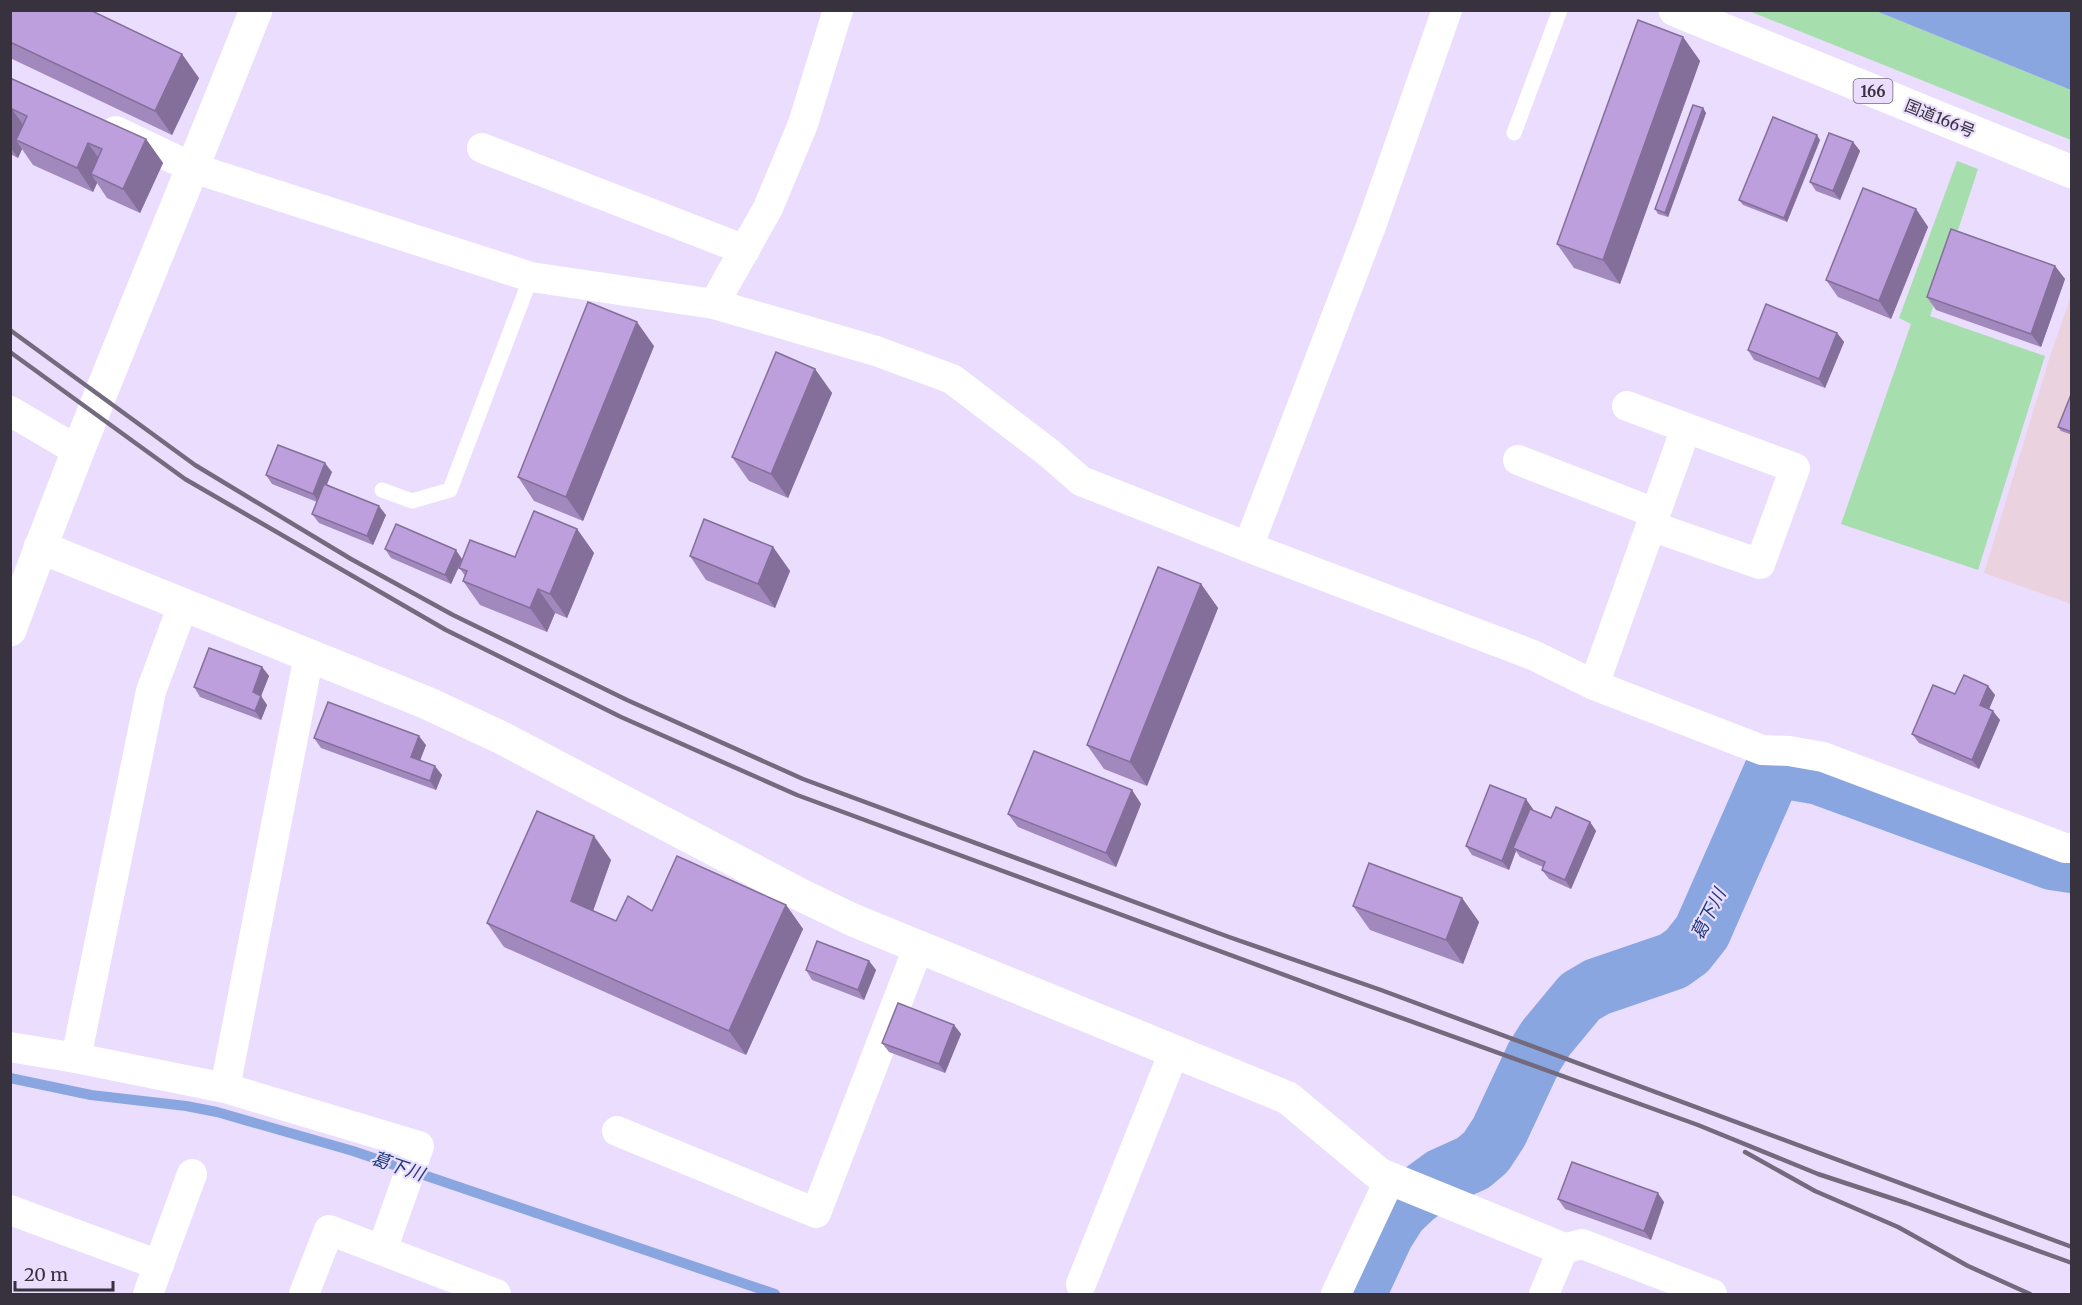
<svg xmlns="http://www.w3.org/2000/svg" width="2082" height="1305" viewBox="0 0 2082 1305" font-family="Merriweather,'Noto Sans JP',serif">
  <rect width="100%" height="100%" fill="#ebddfd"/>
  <polygon fill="#ead3df" points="2071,296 2071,604 1984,573 2050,356"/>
  <g fill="#a7deae">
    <polygon points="1749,11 1876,11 2071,90 2071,140"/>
    <polygon points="1957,161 1978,169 1930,316 2045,356 1978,570 1841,524 1911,324 1899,318"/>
  </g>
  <polygon fill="#89a6e0" points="1876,11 2071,11 2071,90"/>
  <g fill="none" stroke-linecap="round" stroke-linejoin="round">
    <polyline stroke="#89a6e0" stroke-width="10" points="10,1078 91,1095 186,1106 217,1112 353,1151 775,1294"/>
    <polyline stroke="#89a6e0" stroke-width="58" points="1357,1294 1385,1234 1399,1212 1416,1196 1442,1177 1473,1163 1486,1152 1499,1132 1534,1057 1546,1038 1580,997 1597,987 1673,961 1687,951 1702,932 1772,773 1791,771 1819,776 2052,861 2072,864"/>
    <g stroke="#fff" stroke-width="15">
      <polyline points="1514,133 1560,10"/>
      <polyline points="382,490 412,501 450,490 531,277"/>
    </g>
    <g stroke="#fff" stroke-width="30">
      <polyline points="116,131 193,168 531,277 714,304 876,351 952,379 1049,453 1081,481 1248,547 1533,655 1594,685 1762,750 1789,751 1823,757 2065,848 2072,848"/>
      <polyline points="482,148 745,250"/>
      <polyline points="714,304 768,208 803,124 838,10"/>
      <polyline points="1627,406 1795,468 1760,564 1651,526"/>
      <polyline points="10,411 78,451"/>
      <polyline points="1518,460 1655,513"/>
      <polyline points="1248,547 1371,226 1447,10"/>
      <polyline points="1594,685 1686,428"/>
      <polyline points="10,1047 76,1058 225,1088 419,1146 382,1250"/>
      <polyline points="76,1058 151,691 183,605"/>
      <polyline points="225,1088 309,655"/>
      <polyline points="617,1131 816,1213 918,948"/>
      <polyline points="10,1210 159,1265"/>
      <polyline points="1081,1284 1174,1052"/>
      <polyline points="148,1294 192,1174"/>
      <polyline points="304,1294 329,1230 496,1294"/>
      <polyline points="1336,1294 1390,1179"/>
      <polyline points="1544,1294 1563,1249 1582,1244 1712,1294"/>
    </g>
    <g stroke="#fff" stroke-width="33">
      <polyline points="40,547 427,703 500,737 801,895 853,920 1288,1098 1379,1174 1563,1249"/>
      <path d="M10,630C86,421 174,217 256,10"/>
    </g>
    <polyline stroke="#fff" stroke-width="33" points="1675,10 2072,172"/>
    <g stroke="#736b7d" stroke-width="4.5">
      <polyline points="10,330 195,465 351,559 453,615 627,700 803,779 1229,937 1381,990 2072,1247"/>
      <polyline points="10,352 185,479 446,630 621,717 797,795 1363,1004 1698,1125 1818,1174 1906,1203 2072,1263"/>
      <polyline points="1745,1152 1815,1191 1898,1227 1968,1266 2030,1294"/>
    </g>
  </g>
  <g fill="#a289bd">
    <polygon points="10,10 199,78 172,135 10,58"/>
    <polygon points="1683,37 1700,61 1620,284 1574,268 1557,244"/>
    <polygon points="10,78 146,139 163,163 140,213 107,198 97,183 93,192 33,165 22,149 18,158 10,154"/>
    <polygon points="1703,108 1706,113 1668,217 1658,214 1655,209"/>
    <polygon points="1820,140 1787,222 1743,205 1739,200"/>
    <polygon points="1853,142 1860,151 1840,200 1816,191 1810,182"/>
    <polygon points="1916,209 1928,227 1891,319 1838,297 1826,280"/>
    <polygon points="2055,266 2065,279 2041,347 1936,310 1927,297"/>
    <polygon points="1837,333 1844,342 1825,388 1754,360 1748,350"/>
    <polygon points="654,346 583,521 534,501 518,477"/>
    <polygon points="815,369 832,393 788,498 749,481 732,457"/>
    <polygon points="2072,392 2072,435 2061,431 2058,427"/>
    <polygon points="332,472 327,484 386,515 373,545 319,523 312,514 317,502 272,484 266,475"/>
    <polygon points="577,529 594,553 567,618 555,613 547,632 480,605 463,581 465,576 459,567 451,584 391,558 385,549 462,559 515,557"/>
    <polygon points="773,547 790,571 775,608 706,580 690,556"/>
    <polygon points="1201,584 1218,608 1147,786 1104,769 1087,745"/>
    <polygon points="262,667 269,676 261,696 267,705 261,720 200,697 194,687"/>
    <polygon points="1988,686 1995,695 1989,709 2000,720 1979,769 1919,743 1912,734 1955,694"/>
    <polygon points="314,738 426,745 420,760 442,775 436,790 321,748"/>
    <polygon points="1132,790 1141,804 1116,867 1018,827 1008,814"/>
    <polygon points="1533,809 1532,810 1551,818 1590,822 1596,831 1571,889 1549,879 1542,870 1543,867 1520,857 1516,851 1509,870 1472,855 1466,846"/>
    <polygon points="611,860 593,911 616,921 652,911 786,905 803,929 746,1055 504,947 487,923"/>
    <polygon points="1462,898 1479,922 1463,964 1370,930 1353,906"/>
    <polygon points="869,961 876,970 864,1000 812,980 806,970"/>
    <polygon points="954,1025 961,1034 945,1073 889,1052 882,1043"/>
    <polygon points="1558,1199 1664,1202 1651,1240 1565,1209"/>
  </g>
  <g fill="#846f9a">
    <polygon points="1683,37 1700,61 1620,284 1603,260"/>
    <polygon points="182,54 199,78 172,135 155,111"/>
    <polygon points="1703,108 1706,113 1668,217 1665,213"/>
    <polygon points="12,109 29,133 16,140 22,149 18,158 10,147 10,112"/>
    <polygon points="1817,135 1820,140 1787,222 1784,218"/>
    <polygon points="146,139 163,163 140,213 123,189"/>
    <polygon points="1853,142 1860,151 1840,200 1833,191"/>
    <polygon points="88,143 105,167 91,174 97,183 93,192 77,168"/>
    <polygon points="1916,209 1928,227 1891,319 1879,301"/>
    <polygon points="2055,266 2065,279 2041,347 2031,334"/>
    <polygon points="637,322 654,346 583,521 566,497"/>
    <polygon points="1837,333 1844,342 1825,388 1819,379"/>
    <polygon points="815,369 832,393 788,498 771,474"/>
    <polygon points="325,463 332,472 319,503 313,494"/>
    <polygon points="379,506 386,515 373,545 367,536"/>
    <polygon points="577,529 594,553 567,618 550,594"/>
    <polygon points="773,547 790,571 775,608 758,584"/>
    <polygon points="456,550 462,559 451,584 445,575"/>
    <polygon points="1201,584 1218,608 1147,786 1130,762"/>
    <polygon points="538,589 555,613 547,632 530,608"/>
    <polygon points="262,667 269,676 261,696 267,705 261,720 255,711 253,692"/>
    <polygon points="1988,686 1995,695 1987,714 1980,705"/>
    <polygon points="1993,711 2000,720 1979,769 1972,760"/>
    <polygon points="419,736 426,745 418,766 411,757"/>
    <polygon points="435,766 442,775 436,790 430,781"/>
    <polygon points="1132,790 1141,804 1116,867 1106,853"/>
    <polygon points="1526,799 1533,809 1517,849 1513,848 1516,851 1509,870 1502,861"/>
    <polygon points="1590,822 1596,831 1571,889 1565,880"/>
    <polygon points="594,836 611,860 588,925 571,901"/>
    <polygon points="1462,898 1479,922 1463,964 1446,940"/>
    <polygon points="786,905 803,929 746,1055 729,1031"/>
    <polygon points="869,961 876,970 864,1000 858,990"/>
    <polygon points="954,1025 961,1034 945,1073 939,1064"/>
    <polygon points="1658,1193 1664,1202 1651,1240 1644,1231"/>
  </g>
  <g fill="#bc9fdc" stroke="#846f9a" stroke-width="1.5">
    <polygon points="10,10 90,10 182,54 155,111 10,42"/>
    <polygon points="1638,20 1683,37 1603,260 1557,244"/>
    <polygon points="10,78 146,139 123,189 91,174 102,149 88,143 77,168 16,140 27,116 12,109 10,112"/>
    <polygon points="1693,105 1703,108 1665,213 1655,209"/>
    <polygon points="1773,117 1817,135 1784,218 1739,200"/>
    <polygon points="1829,133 1853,142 1833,191 1810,182"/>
    <polygon points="1863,188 1916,209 1879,301 1826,280"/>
    <polygon points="1951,229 2055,266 2031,334 1927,297"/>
    <polygon points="588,302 637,322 566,497 518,477"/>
    <polygon points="1766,304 1837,333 1819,379 1748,350"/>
    <polygon points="776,352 815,369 771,474 732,457"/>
    <polygon points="2072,392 2072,432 2058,427"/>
    <polygon points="278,445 325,463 313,494 266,475"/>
    <polygon points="324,484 379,506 367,536 312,514"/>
    <polygon points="534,511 577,529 550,594 538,589 530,608 463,581 467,571 459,568 470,540 515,557"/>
    <polygon points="704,519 773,547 758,584 690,556"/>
    <polygon points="396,524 456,550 445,575 385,549"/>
    <polygon points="1158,567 1201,584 1130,762 1087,745"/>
    <polygon points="209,648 262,667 253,692 261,696 255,711 194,687"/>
    <polygon points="1964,675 1988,686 1980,705 1993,711 1972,760 1912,734 1933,685 1955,694"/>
    <polygon points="328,702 419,736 411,757 435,766 430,781 314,738"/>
    <polygon points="1034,751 1132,790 1106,853 1008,814"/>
    <polygon points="1490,785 1526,799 1502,861 1466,846"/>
    <polygon points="1556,807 1590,822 1565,880 1542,870 1545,862 1513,848 1530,809 1551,818"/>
    <polygon points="537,811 594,836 571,901 616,921 628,896 652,911 677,856 786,905 729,1031 487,923"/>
    <polygon points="1369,863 1462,898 1446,940 1353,906"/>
    <polygon points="817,941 869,961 858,990 806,970"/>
    <polygon points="898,1003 954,1025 939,1064 882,1043"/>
    <polygon points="1572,1162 1658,1193 1644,1231 1558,1199"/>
  </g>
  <g text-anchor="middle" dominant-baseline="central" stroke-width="4.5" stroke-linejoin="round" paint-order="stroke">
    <rect fill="#ebddfd" stroke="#6e6577" stroke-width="1.5" x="1853.5" y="79" width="39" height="24" rx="4.5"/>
    <g font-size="15" font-weight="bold" fill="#38323e">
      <text x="1873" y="91">166</text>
    </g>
    <g font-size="16" fill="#38323e" stroke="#ebddfd">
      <text transform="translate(1940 118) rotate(22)">国道166号</text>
    </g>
    <g font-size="18" font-style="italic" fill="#1a387c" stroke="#ebddfd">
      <text transform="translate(1708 914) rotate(-63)">葛下川</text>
      <text transform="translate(398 1166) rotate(19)">葛下川</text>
    </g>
  </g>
  <rect width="2082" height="1305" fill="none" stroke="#38323e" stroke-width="24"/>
  <path d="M15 1281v9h98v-9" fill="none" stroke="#38323e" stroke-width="3"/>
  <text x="24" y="1281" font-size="18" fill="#38323e" stroke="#ebddfd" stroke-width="4.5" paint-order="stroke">20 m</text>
</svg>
